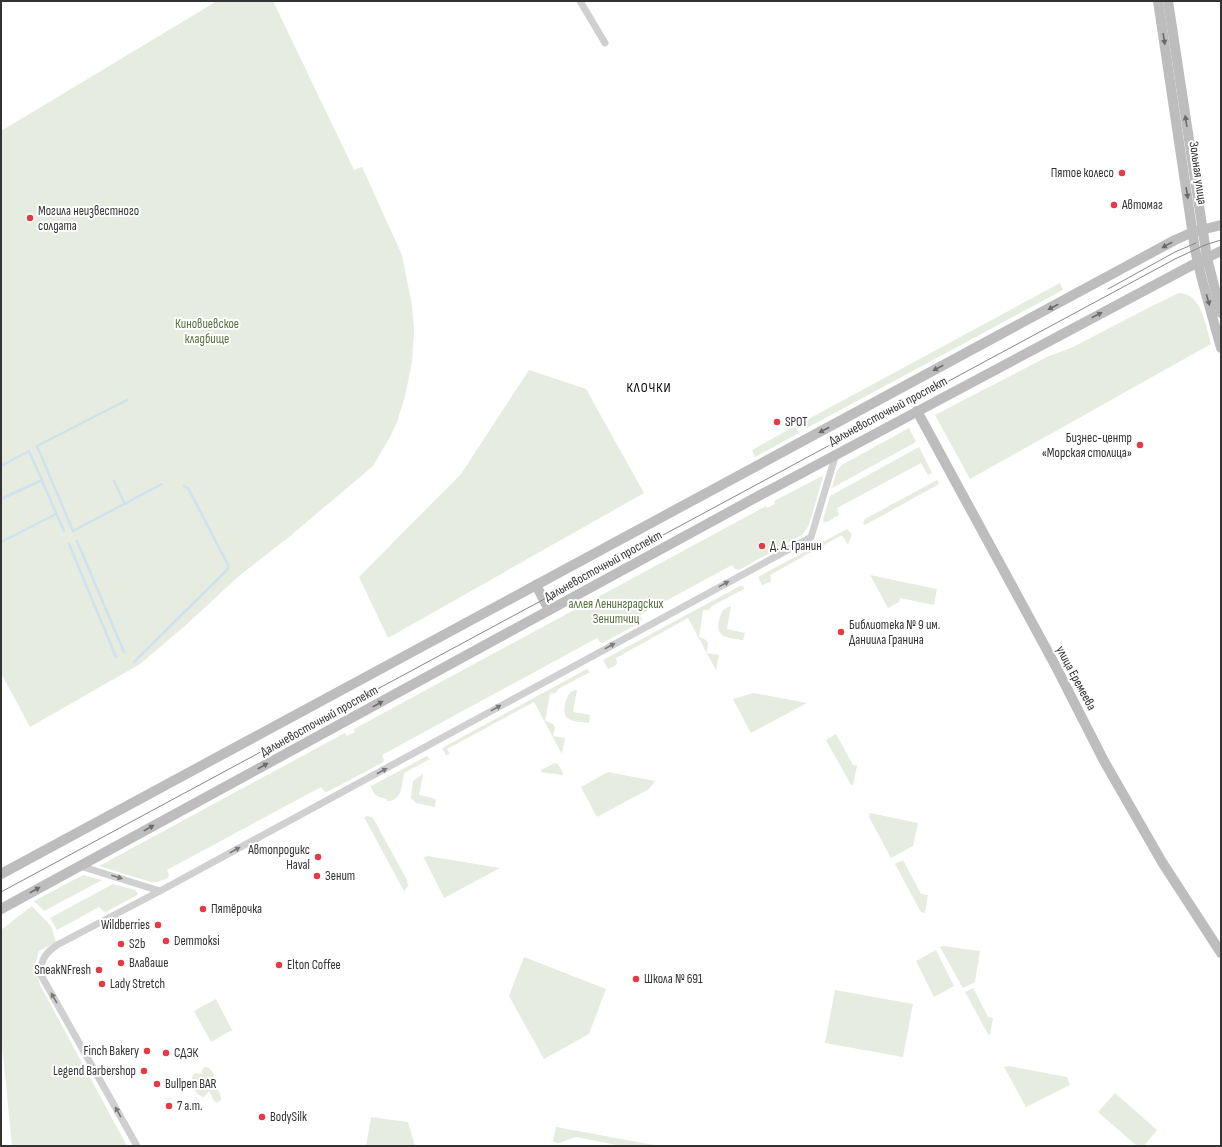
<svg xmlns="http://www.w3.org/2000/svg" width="1222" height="1147" viewBox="0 0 1222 1147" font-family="'Sofia Sans Condensed',sans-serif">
  <rect width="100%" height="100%" fill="#fff"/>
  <g fill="#e6ecdf">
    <polygon points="217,1 273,1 354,170 362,167 402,255 412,305 414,330 412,362 405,396 397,422 390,437 373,466 289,537 239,576 186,625 140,664 30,727 1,673 1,131"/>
    <polygon points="1060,283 1063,290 807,428 803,422"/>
    <path d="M1179,293C1202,293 1206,327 1211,344L970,479L935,415L1049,356L1073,347L1152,306Z"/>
    <polygon points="529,370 586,389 644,493 388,638 359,577 461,474"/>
    <polygon points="795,426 799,433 755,457 752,450"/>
    <polygon points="909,428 916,442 832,488 837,471 842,465"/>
    <polygon points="919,447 932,473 928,475 921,463 837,508 839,515 827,522 824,522 823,519 830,496"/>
    <polygon points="822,476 823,477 809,525 802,535 739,570 735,569 732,565 640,615 642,619 641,622 603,643 600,642 597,638 382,755 384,760 382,763 327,792 324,791 321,787 167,870 169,875 168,878 157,882 151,882 99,866 345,733 347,736 355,732 354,729 766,506 767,508 775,504 774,501"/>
    <polygon points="937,480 939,484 865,525 863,523 865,519"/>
    <polygon points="847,529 852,534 848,545 842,535 770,575 771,580 770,582 762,585 758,577"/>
    <polygon points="870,575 937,589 934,605 900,598 899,602 888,608"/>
    <polygon points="740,586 743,586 744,589 712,606 709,610 703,610 699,637 704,639 708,642 707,653 719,655 716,670 688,618 616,658 617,663 615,666 608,669 603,660"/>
    <path d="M730,606L731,607L727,629L745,633L743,640C737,639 726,639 721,634C716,630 719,617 722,612C723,609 727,608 730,606Z"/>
    <polygon points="587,669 590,672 558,689 556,693 550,694 545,721 553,724 555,728 553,736 565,738 562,754 534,702 447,749 450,754 446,755 442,748"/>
    <path d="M575,690H577L573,712L590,715L589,723C583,722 572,722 567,718C562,714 565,701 568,696C569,693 572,691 575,690Z"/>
    <polygon points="754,693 807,703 751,733 733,699"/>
    <polygon points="836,734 853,765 857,766 853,785 851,785 826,740"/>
    <path d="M427,756L430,759L404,773C402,784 402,802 387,801V799C378,797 373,796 371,786Z"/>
    <polygon points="555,763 558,764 563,773 562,775 541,772 541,770"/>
    <polygon points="608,772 655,781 649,789 597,817 581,787"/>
    <polygon points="423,774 419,795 436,799 435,807 416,803 411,798 413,781"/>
    <polygon points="870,813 918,823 913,846 891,858 869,817"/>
    <polygon points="368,816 373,818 407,880 408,886 404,891 364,817"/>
    <polygon points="427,856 500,868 444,898 424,858"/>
    <polygon points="903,860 921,894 928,895 925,913 921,912 895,864"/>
    <polygon points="83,875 102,880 44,911 34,901"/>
    <polygon points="113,884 135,890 138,893 137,895 106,912 103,911 99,907 57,930 50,918"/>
    <polygon points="32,906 51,926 56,942 39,951 35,966 40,985 127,1146 12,1146 1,1035 1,930"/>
    <polygon points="943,946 980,951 975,982 963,988 940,947"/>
    <polygon points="936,950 954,986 934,997 916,961"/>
    <polygon points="524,957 606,989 589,1034 544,1059 509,996"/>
    <polygon points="973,988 988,1017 993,1018 990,1035 988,1034 965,992"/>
    <polygon points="835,990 913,1004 903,1057 825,1043"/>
    <polygon points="216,999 232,1030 211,1042 194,1011"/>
    <polygon points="1008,1066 1067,1077 1070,1085 1026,1107 1004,1067"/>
    <path d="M206,1067L209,1068L214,1074L212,1081C216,1088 221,1091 221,1100L217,1103L214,1101L209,1091L204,1097C194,1095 187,1081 195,1073L201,1074L203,1068Z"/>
    <polygon points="1115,1093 1157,1130 1144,1146 1137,1146 1098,1112"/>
    <polygon points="371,1117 408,1122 415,1146 366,1146"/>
    <polygon points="556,1127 659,1146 622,1146 576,1137 559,1143 553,1142"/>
  </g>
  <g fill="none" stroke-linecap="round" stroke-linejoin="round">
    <g stroke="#cfe2ee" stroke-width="2.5">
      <polyline points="127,400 37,446 73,531 162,484"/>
      <polyline points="1,466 29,451 64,531"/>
      <polyline points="114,481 125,504"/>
      <polyline points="1,499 42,480"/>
      <polyline points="77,541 124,652"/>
      <polyline points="1,542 56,514"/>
      <polyline points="69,544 116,657"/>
      <polyline points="134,662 228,569 228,565 188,488 184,486"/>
    </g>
    <g stroke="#d0d0d0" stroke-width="7">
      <polyline points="580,1 605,43"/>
      <polyline points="80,866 160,891 797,545 811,537 836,454"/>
      <path d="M137,1146L41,975C40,961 45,953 57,945L160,891"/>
    </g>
    <g stroke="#bdbdbd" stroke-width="10">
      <polyline points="1158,1 1195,249 1201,276 1221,348"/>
      <polyline points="1168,1 1207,258 1221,313"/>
      <polyline points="917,411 1054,663 1104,761 1162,862 1221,953"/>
      <polyline points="536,585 549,610"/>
      <polyline points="1,874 1175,240 1193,232 1221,225"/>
      <polyline points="1,909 764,493 1198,262 1221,251"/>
    </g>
    <g stroke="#888" stroke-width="1">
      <polyline points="1108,289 1175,252 1196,243"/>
      <polyline points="1,892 1175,259 1205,245 1221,240"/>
    </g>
  </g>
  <defs><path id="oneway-solid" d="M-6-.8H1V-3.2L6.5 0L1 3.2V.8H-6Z"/></defs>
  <g fill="#6a6a6a">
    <use href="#oneway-solid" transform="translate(1164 39) rotate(81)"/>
    <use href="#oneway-solid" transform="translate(1186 121) rotate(-99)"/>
    <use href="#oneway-solid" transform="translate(1187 193) rotate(81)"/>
    <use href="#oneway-solid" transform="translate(1167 245) rotate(151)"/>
    <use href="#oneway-solid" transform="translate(1208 300) rotate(74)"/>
    <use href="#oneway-solid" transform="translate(1053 307) rotate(152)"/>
    <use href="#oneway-solid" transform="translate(1097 315) rotate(-28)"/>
    <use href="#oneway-solid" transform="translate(938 368) rotate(152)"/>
    <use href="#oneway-solid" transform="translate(824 430) rotate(152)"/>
    <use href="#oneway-solid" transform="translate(378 704) rotate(-29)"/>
    <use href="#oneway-solid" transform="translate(263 766) rotate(-29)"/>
    <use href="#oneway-solid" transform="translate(149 828) rotate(-29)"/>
    <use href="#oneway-solid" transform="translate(35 890) rotate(-29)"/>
  </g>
  <g fill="#7a7a7a">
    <use href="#oneway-solid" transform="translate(724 584) rotate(-29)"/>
    <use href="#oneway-solid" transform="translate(610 646) rotate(-29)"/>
    <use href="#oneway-solid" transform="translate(496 708) rotate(-29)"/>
    <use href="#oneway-solid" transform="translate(382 771) rotate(-28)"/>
    <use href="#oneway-solid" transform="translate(235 850) rotate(-29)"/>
    <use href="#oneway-solid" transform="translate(117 877) rotate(18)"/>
    <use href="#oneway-solid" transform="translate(54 998) rotate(-120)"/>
    <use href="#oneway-solid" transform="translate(118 1112) rotate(-119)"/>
  </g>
  <g fill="#e63946" stroke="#fff" stroke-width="1.5">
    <circle cx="1122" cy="173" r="4"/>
    <circle cx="1114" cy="205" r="4"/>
    <circle cx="30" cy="218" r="4"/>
    <circle cx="777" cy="422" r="4"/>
    <circle cx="1140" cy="445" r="4"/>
    <circle cx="762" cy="546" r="4"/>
    <circle cx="841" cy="632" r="4"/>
    <circle cx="318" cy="857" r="4"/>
    <circle cx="317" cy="876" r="4"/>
    <circle cx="203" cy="909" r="4"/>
    <circle cx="158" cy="925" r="4"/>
    <circle cx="166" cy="941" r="4"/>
    <circle cx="121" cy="944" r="4"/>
    <circle cx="121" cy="963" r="4"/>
    <circle cx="279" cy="965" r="4"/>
    <circle cx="99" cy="970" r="4"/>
    <circle cx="636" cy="979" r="4"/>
    <circle cx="102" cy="984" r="4"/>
    <circle cx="147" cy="1051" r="4"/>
    <circle cx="166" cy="1053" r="4"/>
    <circle cx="144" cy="1071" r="4"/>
    <circle cx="157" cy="1084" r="4"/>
    <circle cx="169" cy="1106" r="4"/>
    <circle cx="262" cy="1117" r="4"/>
  </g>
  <g text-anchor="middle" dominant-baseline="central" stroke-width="4" stroke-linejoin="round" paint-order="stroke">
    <g font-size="13" fill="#333" stroke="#fff" text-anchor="start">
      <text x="1114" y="173" text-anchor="end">Пятое колесо</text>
      <text x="1122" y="205">Автомаг</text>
      <text x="38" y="211">Могила неизвестного<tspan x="38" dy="15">солдата</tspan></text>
      <text x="785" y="422">SPOT</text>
      <text x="1132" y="438" text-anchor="end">Бизнес-центр<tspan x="1132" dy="15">«Морская столица»</tspan></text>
      <text x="770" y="546">Д. А. Гранин</text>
      <text x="849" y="625">Библиотека № 9 им.<tspan x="849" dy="15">Даниила Гранина</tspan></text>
      <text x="310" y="850" text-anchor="end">Автопродикс<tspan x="310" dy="15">Haval</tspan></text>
      <text x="325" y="876">Зенит</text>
      <text x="211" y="909">Пятёрочка</text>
      <text x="150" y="925" text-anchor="end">Wildberries</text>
      <text x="174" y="941">Demmoksi</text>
      <text x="129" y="944">S2b</text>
      <text x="129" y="963">Влаваше</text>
      <text x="287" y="965">Elton Coffee</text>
      <text x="91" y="970" text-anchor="end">SneakNFresh</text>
      <text x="644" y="979">Школа № 691</text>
      <text x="110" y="984">Lady Stretch</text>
      <text x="139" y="1051" text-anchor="end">Finch Bakery</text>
      <text x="174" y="1053">СДЭК</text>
      <text x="136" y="1071" text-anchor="end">Legend Barbershop</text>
      <text x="165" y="1084">Bullpen BAR</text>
      <text x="177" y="1106">7 a.m.</text>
      <text x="270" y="1117">BodySilk</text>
    </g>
    <g font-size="13" fill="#333" stroke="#fff">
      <text transform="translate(1198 173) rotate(82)">Зольная улица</text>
      <text transform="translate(888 411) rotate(-28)">Дальневосточный проспект</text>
      <text transform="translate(603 566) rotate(-29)">Дальневосточный проспект</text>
      <text transform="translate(1076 678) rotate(62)">улица Еремеева</text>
      <text transform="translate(319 721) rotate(-29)">Дальневосточный проспект</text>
    </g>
    <g font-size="13" fill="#56703f" stroke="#fff">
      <text x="207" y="324">Киновиевское<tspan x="207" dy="15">кладбище</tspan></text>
      <text x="616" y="604">аллея Ленинградских<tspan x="616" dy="15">Зенитчиц</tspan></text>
    </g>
    <g font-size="14" letter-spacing="1" fill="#000" stroke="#fff">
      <text x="649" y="387">КЛОЧКИ</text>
    </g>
  </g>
  <rect width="1222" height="1147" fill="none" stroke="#333333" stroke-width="4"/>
</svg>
